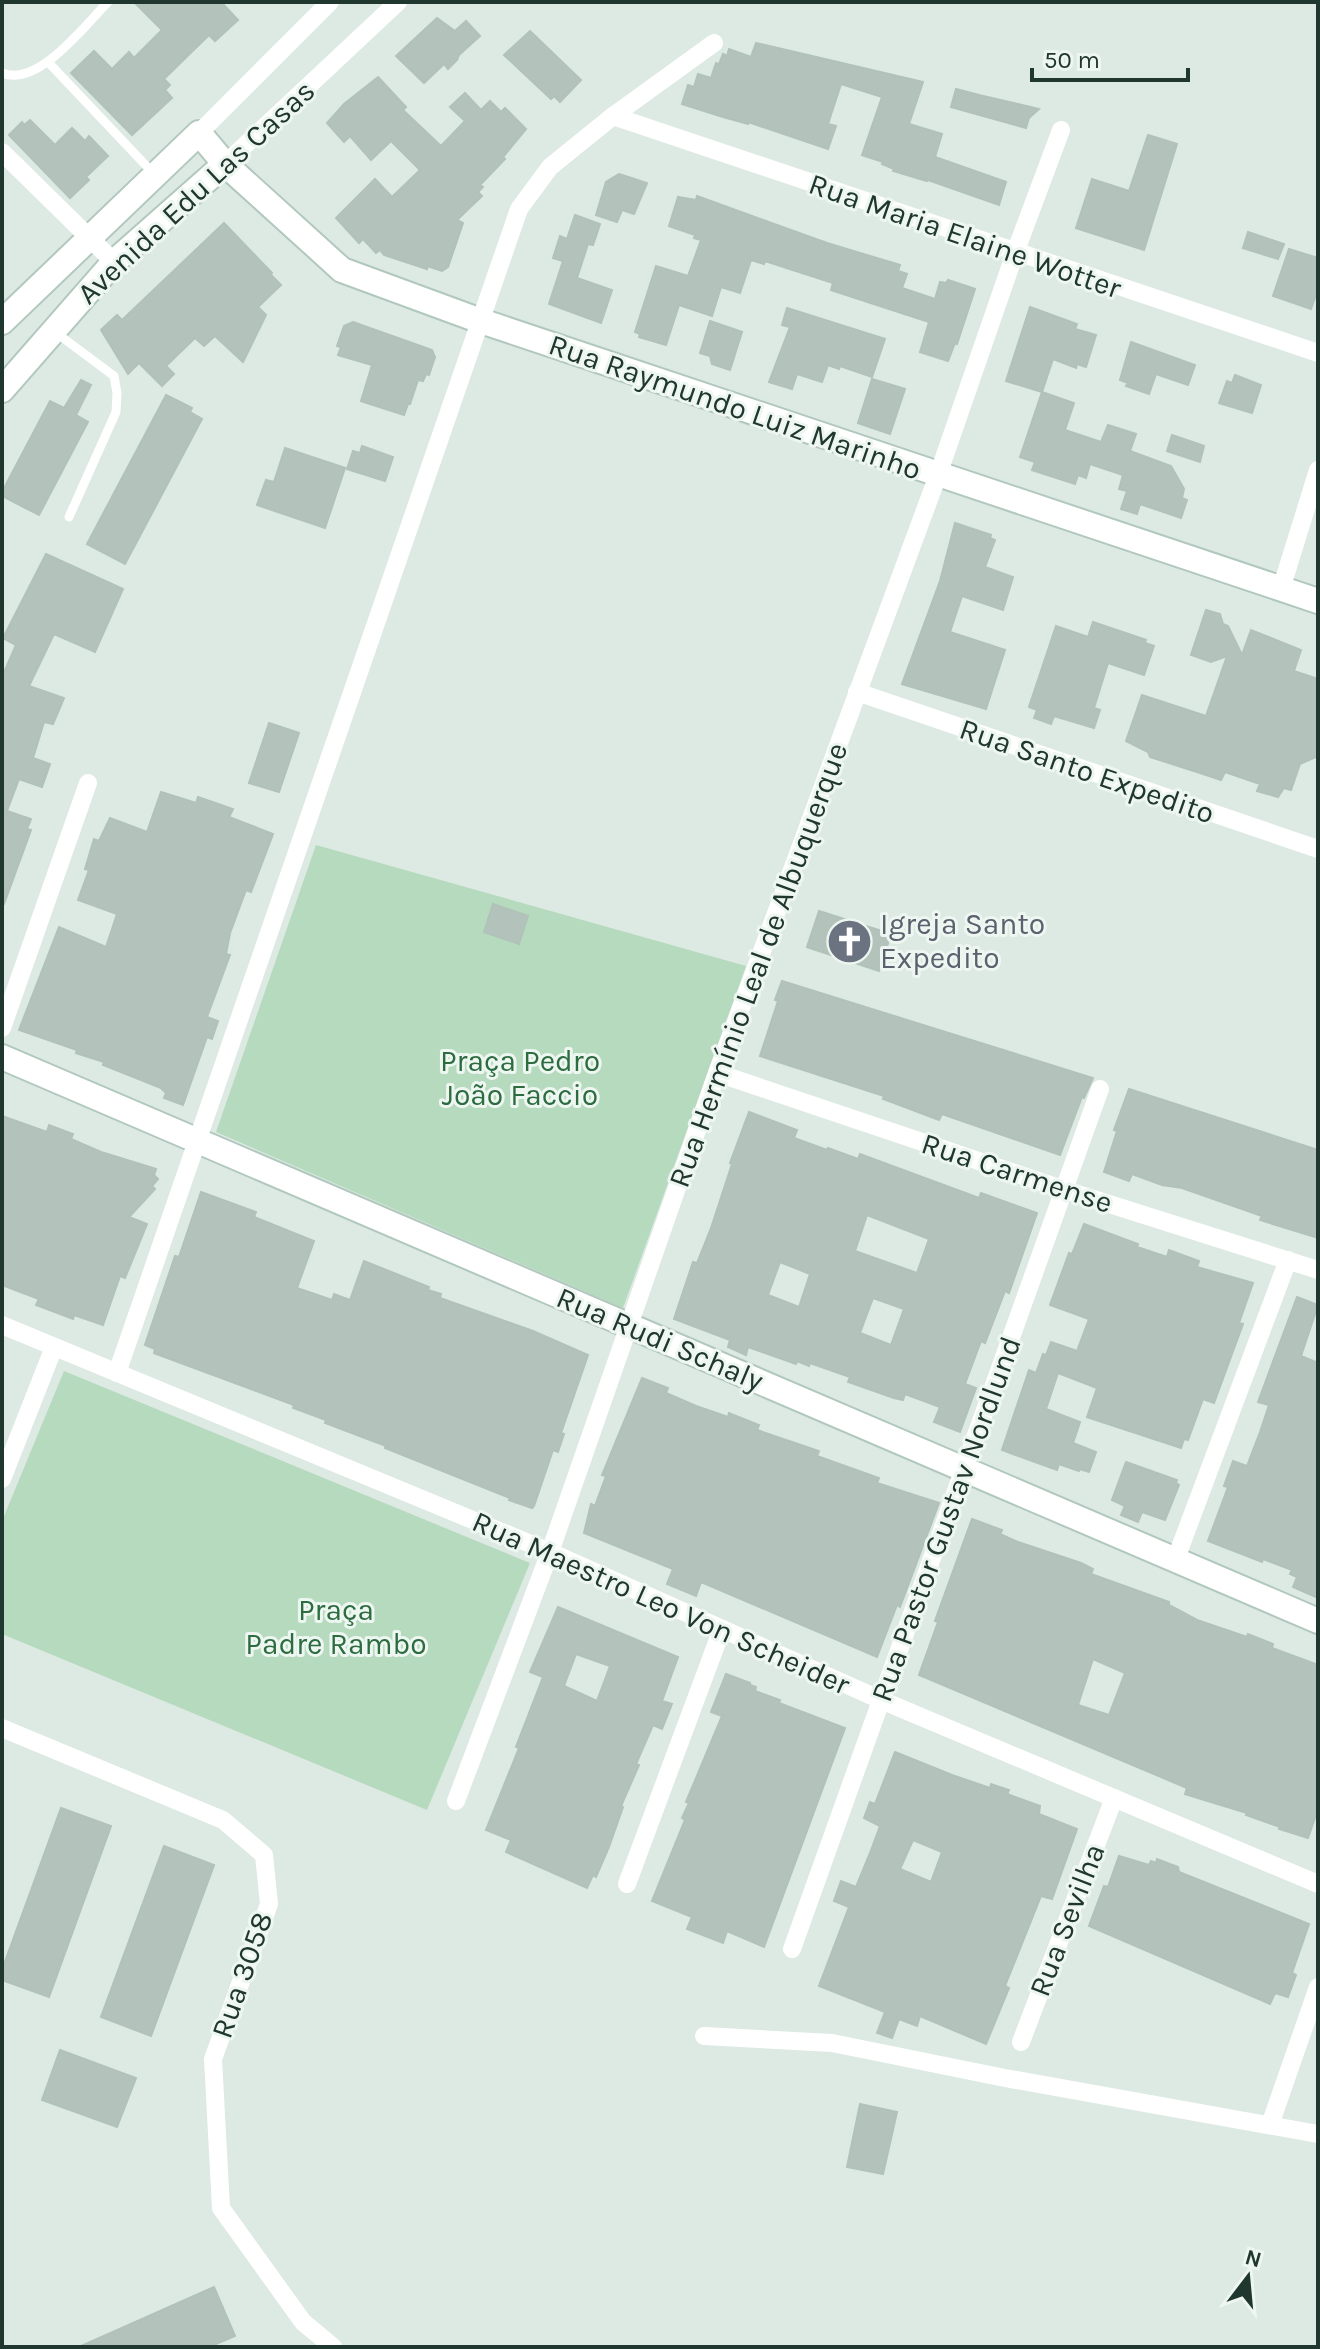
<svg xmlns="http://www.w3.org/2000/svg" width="1320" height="2349" viewBox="0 0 1320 2349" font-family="Karla,sans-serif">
  <rect width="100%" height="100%" fill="#dde9e3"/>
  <g fill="#b6dabd">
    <polygon points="316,845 746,966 623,1308 216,1132"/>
    <polygon points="64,1371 530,1563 427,1810 2,1634 2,1521"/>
  </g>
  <g fill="#b3c3bb" stroke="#b0c2b9" stroke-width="2" fill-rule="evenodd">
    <polygon points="134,2 221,2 238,20 215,41 209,35 164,79 170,85 165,90 172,98 132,135 71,73 94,51 112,69 129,52 134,58 162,30"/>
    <polygon points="437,18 455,31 466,21 480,36 459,55 457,60 448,69 444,64 424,83 396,56"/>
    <polygon points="530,31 581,80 560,102 554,96 551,99 504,55"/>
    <polygon points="756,43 923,82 909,124 942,134 935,157 1006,182 999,205 928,180 927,181 893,171 894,169 882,164 883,162 862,155 882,97 841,84 828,124 836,126 828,149 748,122 748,124 723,117 682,104 688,85 694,87 698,74 711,78 716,63 719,64 723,54 727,56 729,49 751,57"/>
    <polygon points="378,77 406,107 403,110 441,146 465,121 450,107 465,93 481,110 490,101 501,112 505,108 526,129 503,157 505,159 480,185 483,187 478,192 482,196 457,220 463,223 448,267 442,271 427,266 427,269 384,255 380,250 376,253 363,239 359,243 336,218 375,179 392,197 420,170 391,141 371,160 350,136 344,142 327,123 344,104"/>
    <polygon points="956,89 979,95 1039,109 1029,118 1026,128 951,107"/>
    <polygon points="30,120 55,145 72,128 85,141 89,136 108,156 86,177 89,180 70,198 9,135 22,122 24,125"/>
    <polygon points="1148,135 1177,144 1144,250 1076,228 1092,179 1129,191"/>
    <polygon points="619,174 647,183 634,214 622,210 617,222 596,215 606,182"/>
    <polygon points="697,196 827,243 900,265 898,271 907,274 902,288 935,299 940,282 946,283 948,280 975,289 957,344 955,343 948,361 920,352 929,322 831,290 833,283 765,261 764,264 751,260 740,293 721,287 712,316 679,305 666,345 639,337 640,334 635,332 656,266 688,276 701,240 694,238 695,235 669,226 678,197 696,200"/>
    <polygon points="575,215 600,224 593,245 588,244 577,278 612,290 601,323 549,304 563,261 553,258 560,236 567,239"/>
    <polygon points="224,223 272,273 271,275 281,285 258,307 266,315 243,362 215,336 204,346 195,338 166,366 174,374 162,386 139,363 128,374 101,330 117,315 122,320"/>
    <polygon points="1248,232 1284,244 1278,259 1243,248"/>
    <polygon points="1289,249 1318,258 1318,289 1311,309 1273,296"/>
    <polygon points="1030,307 1077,324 1075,329 1096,335 1086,367 1077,364 1076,368 1053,359 1042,392 1006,381"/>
    <polygon points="787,308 885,339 872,377 840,366 839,369 828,365 822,382 797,374 792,389 769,382 790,327 782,325"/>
    <polygon points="710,321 742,332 730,370 712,364 710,356 700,353"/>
    <polygon points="353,322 432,350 435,357 429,375 426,374 423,381 418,380 410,404 408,404 404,415 361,401 372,365 338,355 341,347 337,346 344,326"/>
    <polygon points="1131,342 1195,365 1188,385 1156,374 1149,394 1126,386 1128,383 1120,380"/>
    <polygon points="1235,375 1261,385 1252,413 1219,403 1227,381 1232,383"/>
    <polygon points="872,379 905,389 890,434 858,423"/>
    <polygon points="81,380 91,385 76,415 88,422 39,515 2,496 2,492 50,401 64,408"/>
    <polygon points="1042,392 1074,403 1065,430 1101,442 1108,425 1136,434 1130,451 1171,466 1184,489 1182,498 1187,500 1181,518 1140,504 1137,514 1121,509 1127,491 1119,489 1123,475 1090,464 1086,478 1078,475 1075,484 1032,470 1035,462 1020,457"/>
    <polygon points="166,395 192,408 190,412 202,419 125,564 87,544"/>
    <polygon points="1172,435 1204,446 1200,462 1167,451"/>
    <polygon points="362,446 393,457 385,481 347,469 353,451 360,453"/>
    <polygon points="285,448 345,468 325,528 257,505 266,480 274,482"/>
    <polygon points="955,523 991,535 990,538 995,540 985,567 1013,577 1003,610 962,596 950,632 1005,650 986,709 902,684 940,581"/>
    <polygon points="46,554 123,589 95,652 54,634 29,686 64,698 53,724 44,722 33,758 50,764 42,787 19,779 7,811 31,819 27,829 31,830 4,904 2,904 2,677 16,645 3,638"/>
    <polygon points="1206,610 1220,614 1223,624 1228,626 1242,655 1251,630 1301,650 1294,671 1318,679 1318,756 1300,764 1291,790 1284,788 1278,797 1257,791 1260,784 1225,772 1221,780 1197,772 1150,757 1148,752 1126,741 1142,695 1206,716 1227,656 1211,662 1191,655"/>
    <polygon points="1093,622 1146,640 1145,643 1154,646 1144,675 1108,663 1094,708 1100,710 1094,728 1054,716 1051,724 1034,718 1037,710 1029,707 1056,626 1088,637"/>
    <polygon points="269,723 299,733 279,792 249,783"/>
    <polygon points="161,792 196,803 198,797 233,809 229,817 273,834 251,892 246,890 230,933 226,954 230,955 207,1017 218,1021 212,1039 207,1037 183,1105 164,1098 166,1093 161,1088 103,1065 104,1062 76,1053 77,1050 19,1030 59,927 106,947 117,914 78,900 89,870 85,869 94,839 99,841 110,818 147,832"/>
    <polygon points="493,904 528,916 519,944 484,932"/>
    <polygon points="819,911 891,934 879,971 807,947"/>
    <polygon points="782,981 1093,1078 1084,1098 1082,1097 1060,1155 942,1114 939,1120 883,1099 884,1096 760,1056 778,1001 775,1000"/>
    <polygon points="1129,1089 1318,1150 1318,1238 1260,1220 1262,1216 1182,1188 1162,1185 1132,1174 1129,1181 1104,1172 1117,1131 1114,1130"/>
    <path d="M749,1112L797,1130L794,1138L827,1150L828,1148L858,1159L860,1154L979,1198L981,1193L1037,1213L1009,1293L1005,1291L985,1343L981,1341L965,1384L976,1388L960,1432L934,1422L940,1407L905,1394L903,1400L894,1398L848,1382L850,1377L810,1363L809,1366L797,1361L796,1364L748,1347L746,1355L728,1347L730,1340L674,1319L693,1262L697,1263L711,1228L732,1164L730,1163ZM867,1215L929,1239L917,1273L855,1251ZM780,1262L810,1274L799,1307L768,1295ZM873,1298L904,1309L891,1345L860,1333Z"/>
    <polygon points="2,1116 47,1132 49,1125 73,1134 71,1139 101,1152 156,1169 154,1175 158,1179 152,1186 155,1189 129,1217 147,1224 125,1278 120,1276 103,1325 74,1315 73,1319 36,1305 39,1299 2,1285"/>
    <polygon points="201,1192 256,1212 254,1217 314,1241 297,1288 332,1300 334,1294 350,1300 364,1261 429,1287 428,1290 441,1294 440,1298 533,1331 588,1355 561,1433 564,1434 558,1452 553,1450 534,1506 532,1508 509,1500 510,1498 385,1448 386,1446 325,1423 326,1420 293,1408 294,1405 154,1353 155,1349 145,1345 175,1256 179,1257"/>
    <polygon points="1084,1224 1138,1244 1137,1247 1167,1257 1169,1250 1199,1261 1197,1267 1253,1283 1239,1323 1243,1324 1214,1403 1203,1399 1188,1440 1184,1439 1181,1448 1087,1417 1097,1388 1058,1373 1046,1409 1080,1422 1073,1443 1096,1452 1089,1472 1080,1469 1079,1471 1059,1464 1057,1470 1002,1450 1029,1370 1036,1373 1043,1354 1046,1355 1051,1342 1077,1351 1089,1319 1050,1305 1069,1253 1072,1254"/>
    <polygon points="1297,1297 1318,1305 1301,1356 1318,1363 1318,1598 1293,1587 1297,1577 1290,1574 1292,1570 1263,1559 1262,1562 1208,1541 1228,1487 1224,1486 1233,1461 1247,1466 1260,1432 1269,1405 1258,1402"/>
    <polygon points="642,1378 668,1388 666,1393 696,1406 728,1417 729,1413 759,1425 757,1430 819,1451 817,1456 879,1478 877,1483 939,1503 900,1607 897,1605 877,1657 701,1582 696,1596 667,1584 673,1569 584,1533 591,1504 595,1506 606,1476 602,1475"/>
    <polygon points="1126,1462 1177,1480 1176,1483 1179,1485 1165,1520 1142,1512 1138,1522 1121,1515 1125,1506 1112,1500"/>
    <path d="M972,1519L1002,1530L1000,1534L1018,1542L1081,1563L1093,1569L1091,1574L1169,1602V1605L1197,1620L1247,1637L1248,1634L1273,1644L1272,1648L1318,1665V1809L1308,1838L1279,1829L1280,1827L1246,1815L1247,1813L1185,1794L1187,1788L919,1675L938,1622L935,1621ZM1093,1659L1125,1673L1109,1715L1078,1705Z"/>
    <path d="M558,1607L678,1657L662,1701L672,1704L662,1729L653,1725L636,1764L639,1765L621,1806L623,1807L609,1847L596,1877L593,1875L587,1888L506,1852L511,1840L486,1830L519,1748L516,1747L543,1677L530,1672ZM576,1654L610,1666L597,1701L564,1686Z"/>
    <polygon points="726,1674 750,1683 750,1685 756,1687 755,1691 780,1700 779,1703 845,1728 764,1947 727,1931 723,1943 687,1929 692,1917 652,1901 685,1820 682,1818 689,1803 686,1802 722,1716 711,1712"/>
    <path d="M895,1752L952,1775L990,1788L991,1784L1009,1790L1007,1794L1040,1806L1039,1814L1077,1829L1052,1899L1041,1896L1005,1986L1009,1988L986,2044L920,2016L917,2026L899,2019L892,2038L877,2033L885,2012L819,1986L849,1907L834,1901L841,1881L856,1887L870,1853L880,1826L864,1818L870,1802L875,1804ZM913,1840L942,1852L931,1882L900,1869Z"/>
    <polygon points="61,1808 111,1826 49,1997 2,1980 2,1970"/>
    <polygon points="164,1846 214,1865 151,2036 101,2017"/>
    <polygon points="1119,1856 1149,1865 1151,1861 1156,1863 1157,1859 1178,1867 1179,1872 1309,1924 1292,1973 1296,1975 1288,1997 1275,1993 1270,2004 1089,1926 1104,1886 1108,1887"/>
    <polygon points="60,2050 136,2078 117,2127 42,2100"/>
    <polygon points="860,2104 897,2112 883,2174 847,2167"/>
    <polygon points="214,2287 235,2336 209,2347 79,2347"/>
  </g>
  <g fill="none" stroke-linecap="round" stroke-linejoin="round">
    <defs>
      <g id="secondary">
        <polyline points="2,322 199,133 225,164 342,270 478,320 1318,601"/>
        <polyline points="2,390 114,262 225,164"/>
        <polyline points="2,1057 1318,1621"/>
      </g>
    </defs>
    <use href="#secondary" stroke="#b1c8be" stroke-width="28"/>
    <g stroke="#fff" stroke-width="9">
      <polyline points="48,62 154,174"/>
      <path d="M2,73C38,88 85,25 108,2"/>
      <polyline points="55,332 114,376 117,393 116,412 69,517"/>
    </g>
    <g stroke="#fff" stroke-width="18">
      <polyline points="613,116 1318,353"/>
      <polyline points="199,133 330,2"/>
      <polyline points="2,152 114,262"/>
      <polyline points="225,164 398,2"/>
      <polyline points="1281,589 1318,470"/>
      <polyline points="857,692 1318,849"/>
      <polyline points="2,1028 88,783"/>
      <polyline points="717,1073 1065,1190 1318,1270"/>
      <polyline points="2,1325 550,1552 881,1700 1318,1884"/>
      <polyline points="117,1373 519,209 550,167 613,116 714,43"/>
      <polyline points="2,1479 54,1347"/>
      <polyline points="1175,1561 1288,1260"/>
      <polyline points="2,1728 223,1820 264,1855 269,1904 213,2059 221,2208 303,2322 333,2347"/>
      <polyline points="456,1801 550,1552 717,1073 938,475 1015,253 1061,130"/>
      <polyline points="627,1884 722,1629"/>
      <polyline points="792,1949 1100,1089"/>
      <polyline points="704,2036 832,2043 1005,2078 1318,2134"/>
      <polyline points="1021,2042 1114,1798"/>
      <polyline points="1270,2125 1318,1987"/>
    </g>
    <use href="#secondary" stroke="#fff" stroke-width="24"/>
  </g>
  <defs>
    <symbol id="church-disc" viewBox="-11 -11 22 22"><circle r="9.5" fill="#6b7280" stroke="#edf6f1"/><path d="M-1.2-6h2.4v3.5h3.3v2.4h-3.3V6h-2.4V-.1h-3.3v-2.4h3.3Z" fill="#fff"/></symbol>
  </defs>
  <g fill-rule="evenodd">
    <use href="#church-disc" x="824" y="916" width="51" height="51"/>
  </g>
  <g text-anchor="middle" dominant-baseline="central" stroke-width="6" stroke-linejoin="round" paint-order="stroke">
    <g font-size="30" fill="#20372f" stroke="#edf6f1">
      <text transform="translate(196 192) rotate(-43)">Avenida Edu Las Casas</text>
      <text transform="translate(965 236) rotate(19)">Rua Maria Elaine Wotter</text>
      <text transform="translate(735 407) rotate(19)">Rua Raymundo Luiz Marinho</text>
      <text transform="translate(1087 771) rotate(19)">Rua Santo Expedito</text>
      <text transform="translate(758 965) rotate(-70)">Rua Hermínio Leal de Albuquerque</text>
      <text transform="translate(1017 1173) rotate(18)">Rua Carmense</text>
      <text transform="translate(660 1339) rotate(23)">Rua Rudi Schaly</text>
      <text transform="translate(946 1519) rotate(-70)">Rua Pastor Gustav Nordlund</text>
      <text transform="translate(661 1603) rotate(24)">Rua Maestro Leo Von Scheider</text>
      <text transform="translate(1067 1920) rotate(-69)">Rua Sevilha</text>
      <text transform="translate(242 1975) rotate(-71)">Rua 3058</text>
    </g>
    <g font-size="30" fill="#5b616d" stroke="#edf6f1" text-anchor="start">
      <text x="880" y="924">Igreja Santo<tspan x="880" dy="34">Expedito</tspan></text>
    </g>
    <g font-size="30" fill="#2c6c3f" stroke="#edf6f1">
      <text x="520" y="1061">Praça Pedro<tspan x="520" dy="34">João Faccio</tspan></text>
      <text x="336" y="1610">Praça<tspan x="336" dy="34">Padre Rambo</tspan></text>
    </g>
  </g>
  <rect width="1320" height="2349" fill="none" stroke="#20372f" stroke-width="8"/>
  <g transform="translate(1248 2277) rotate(16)" stroke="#edf6f1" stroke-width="6" paint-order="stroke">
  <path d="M0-6L14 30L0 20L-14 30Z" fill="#20372f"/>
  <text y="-12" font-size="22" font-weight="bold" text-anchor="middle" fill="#20372f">N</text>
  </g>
  <path d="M1032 68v12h156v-12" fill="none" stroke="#20372f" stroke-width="4"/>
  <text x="1044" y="68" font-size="24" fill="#20372f" stroke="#edf6f1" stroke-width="6" paint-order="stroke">50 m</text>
</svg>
